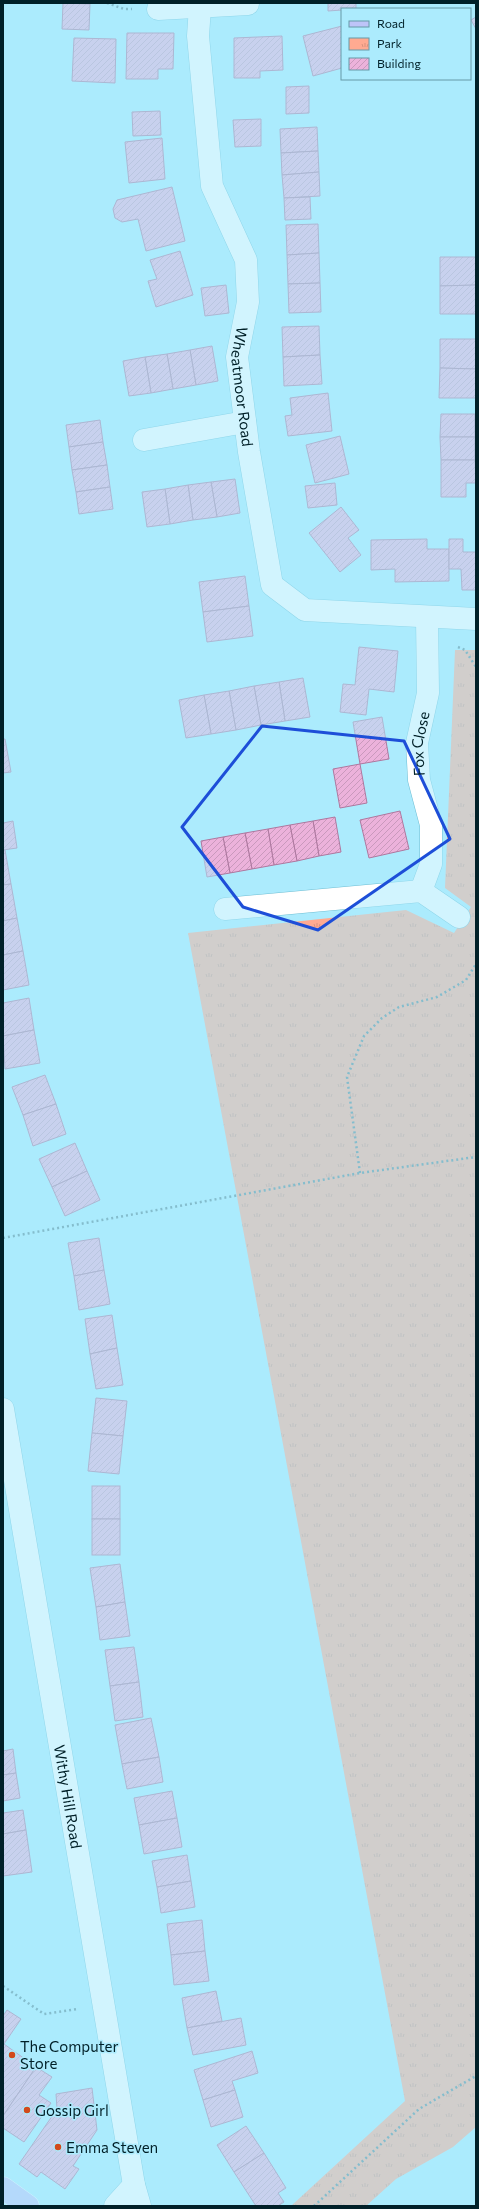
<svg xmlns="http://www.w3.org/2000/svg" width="479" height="2209" viewBox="0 0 479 2209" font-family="Commissioner,sans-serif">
  <defs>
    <pattern id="park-tufts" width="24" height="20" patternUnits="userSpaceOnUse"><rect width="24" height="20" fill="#ffaa91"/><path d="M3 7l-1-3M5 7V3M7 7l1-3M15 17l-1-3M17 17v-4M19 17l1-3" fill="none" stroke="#d9927d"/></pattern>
    <pattern id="building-hatch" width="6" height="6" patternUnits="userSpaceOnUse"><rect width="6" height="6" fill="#ecb2db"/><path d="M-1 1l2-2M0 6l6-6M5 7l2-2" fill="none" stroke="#c999bc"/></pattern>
  </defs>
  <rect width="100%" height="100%" fill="#acebfd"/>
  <polygon fill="url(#park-tufts)" points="455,650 476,650 476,2127 453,2147 396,2179 366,2206 291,2206 405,2101 188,933 406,910 454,933 471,907 445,888"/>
  <g fill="url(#building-hatch)" stroke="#ae789f">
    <polygon points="63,3 90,4 89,30 62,29"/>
    <polygon points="328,3 356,3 356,9 328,11"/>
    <polygon points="476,17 476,29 471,20"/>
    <polygon points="342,26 342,68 313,76 303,36"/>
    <polygon points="127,33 174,33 173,69 158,69 158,79 126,79"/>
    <polygon points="282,36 283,70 260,71 260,78 234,78 234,38"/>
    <polygon points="74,38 116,39 115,83 72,81"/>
    <polygon points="309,86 309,113 286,114 286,87"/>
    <polygon points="160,111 161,135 133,136 132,112"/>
    <polygon points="261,119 261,146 235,147 233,120"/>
    <polygon points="317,127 318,151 281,153 280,129"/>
    <polygon points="162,138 165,179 129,183 125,142"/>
    <polygon points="318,151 319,172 282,175 281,153"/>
    <polygon points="319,172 320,196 284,198 282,175"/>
    <polygon points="172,187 185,241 146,251 138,219 122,222 115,218 113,209 117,200"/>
    <polygon points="310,197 311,219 285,220 284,198"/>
    <polygon points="318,224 319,253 287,255 286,225"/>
    <polygon points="180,251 193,295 156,307 148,281 157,279 150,260"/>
    <polygon points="319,253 320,283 288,284 287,255"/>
    <polygon points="440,257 476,257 476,285 440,286"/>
    <polygon points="320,283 321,312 289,313 288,284"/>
    <polygon points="226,285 229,313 205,316 201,288"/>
    <polygon points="476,285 476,314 440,314 440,286"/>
    <polygon points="319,326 320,355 283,357 282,327"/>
    <polygon points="440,339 476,339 476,369 440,368"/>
    <polygon points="212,346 218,381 196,385 190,350"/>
    <polygon points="190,350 196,385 173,389 167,354"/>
    <polygon points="167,354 173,389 151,393 145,357"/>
    <polygon points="320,355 322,384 284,386 283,357"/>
    <polygon points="145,357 151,393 129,396 123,361"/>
    <polygon points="440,368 476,369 476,398 439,398"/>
    <polygon points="328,393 332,431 288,436 285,416 292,415 290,398"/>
    <polygon points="441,414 475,414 475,437 440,437"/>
    <polygon points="100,420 103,442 69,447 66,425"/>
    <polygon points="340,436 349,474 315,483 306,445"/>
    <polygon points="440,437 475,437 475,460 441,460"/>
    <polygon points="103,442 107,465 72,470 69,447"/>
    <polygon points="441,460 475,460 476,483 466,483 466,497 441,497"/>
    <polygon points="107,465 110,487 76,492 72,470"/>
    <polygon points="235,479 240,513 217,517 211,482"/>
    <polygon points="211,482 217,517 193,520 188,485"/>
    <polygon points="335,483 337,505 308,508 305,486"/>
    <polygon points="188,485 193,520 170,524 165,489"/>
    <polygon points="110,487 113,509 79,514 76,492"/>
    <polygon points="165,489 170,524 147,527 142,492"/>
    <polygon points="341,507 359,530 348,538 361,555 340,572 309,533"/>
    <polygon points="427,539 427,549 449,549 449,581 395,582 395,569 371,570 371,540"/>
    <polygon points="449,539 463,539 463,552 476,552 476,590 462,590 461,569 449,569"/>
    <polygon points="245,576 249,606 203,612 199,582"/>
    <polygon points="249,606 253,636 207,642 203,612"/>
    <polygon points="359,647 398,651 394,692 369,689 366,715 340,712 343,684 355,685"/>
    <polygon points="303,678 310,717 285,721 279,682"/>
    <polygon points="279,682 285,721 261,725 254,686"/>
    <polygon points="254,686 261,725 236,730 229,691"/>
    <polygon points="229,691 236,730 211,734 204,695"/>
    <polygon points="204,695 211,734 186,738 179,700"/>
    <polygon points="382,717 389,759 360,764 353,722"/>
    <polygon points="3,739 5,739 11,772 3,773"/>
    <polygon points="360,764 367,803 340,808 333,769"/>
    <polygon points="400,811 409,849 369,858 360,820"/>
    <polygon points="335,817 341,852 319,856 313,821"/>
    <polygon points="13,821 17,848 3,850 3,823"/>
    <polygon points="313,821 319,856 297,861 290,825"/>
    <polygon points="290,825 297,861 274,865 268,829"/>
    <polygon points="268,829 274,865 252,869 245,833"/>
    <polygon points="245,833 252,869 230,873 223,837"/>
    <polygon points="223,837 230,873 207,877 201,841"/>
    <polygon points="3,850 5,850 11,884 3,885"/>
    <polygon points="11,884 17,918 3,921 3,885"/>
    <polygon points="17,918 23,951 3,955 3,921"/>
    <polygon points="23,951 29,985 3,990 3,955"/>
    <polygon points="29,998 34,1030 3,1036 3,1003"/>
    <polygon points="34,1030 40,1063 5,1069 3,1036"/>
    <polygon points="45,1075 56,1104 23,1115 12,1087"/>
    <polygon points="56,1104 66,1134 33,1146 23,1115"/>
    <polygon points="75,1143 87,1171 52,1187 39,1159"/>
    <polygon points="87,1171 100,1200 65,1216 52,1187"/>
    <polygon points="99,1238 104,1270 74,1276 68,1243"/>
    <polygon points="104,1270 110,1304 79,1310 74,1276"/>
    <polygon points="112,1315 117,1348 90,1354 85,1319"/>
    <polygon points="117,1348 123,1385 96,1389 90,1354"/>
    <polygon points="96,1398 127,1401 123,1436 92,1433"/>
    <polygon points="92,1433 123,1436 119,1474 88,1471"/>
    <rect x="92" y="1486" width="28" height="33"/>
    <rect x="92" y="1519" width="28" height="36"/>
    <polygon points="120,1564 125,1602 96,1607 90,1568"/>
    <polygon points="125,1602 130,1636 100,1640 96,1607"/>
    <polygon points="134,1647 139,1682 110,1686 105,1650"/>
    <polygon points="139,1682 143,1717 115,1721 110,1686"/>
    <polygon points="151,1718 159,1757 122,1764 115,1725"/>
    <polygon points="13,1749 16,1773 3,1775 3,1751"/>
    <polygon points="159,1757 163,1782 127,1789 122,1764"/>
    <polygon points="16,1773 20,1798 3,1801 3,1775"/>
    <polygon points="172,1791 177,1818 139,1825 134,1798"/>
    <polygon points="23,1810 26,1830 3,1834 3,1813"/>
    <polygon points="177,1818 182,1847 144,1854 139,1825"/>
    <polygon points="26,1830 32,1872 3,1876 3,1834"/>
    <polygon points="187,1855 191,1881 157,1887 152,1861"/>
    <polygon points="191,1881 195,1907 161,1913 157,1887"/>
    <polygon points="202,1920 205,1951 171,1955 167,1924"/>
    <polygon points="205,1951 209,1981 174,1985 171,1955"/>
    <polygon points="216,1991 222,2021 187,2028 182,1998"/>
    <polygon points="7,2010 21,2019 4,2044 36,2067 3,2116 3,2016"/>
    <polygon points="241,2018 246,2045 193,2055 187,2028"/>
    <polygon points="252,2051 258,2073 232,2081 235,2090 203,2100 194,2070"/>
    <polygon points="36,2067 52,2077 39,2095 51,2103 24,2142 3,2128 3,2116"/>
    <polygon points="92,2088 97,2130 73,2166 79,2169 65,2189 41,2172 37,2177 19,2164 57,2109 56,2094"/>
    <polygon points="235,2090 243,2117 211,2127 203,2100"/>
    <polygon points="246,2126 264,2153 234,2172 217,2145"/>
    <polygon points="264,2153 286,2188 278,2193 284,2202 278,2206 256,2206 234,2172"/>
  </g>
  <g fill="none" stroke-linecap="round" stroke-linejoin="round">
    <defs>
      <g id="minor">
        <path id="s1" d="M200,7L198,36L212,186L246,260L248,302L237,357L249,452L272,585L305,610L476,619"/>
        <polyline points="158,9 248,4"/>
        <polyline points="144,440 245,422"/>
        <path id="s2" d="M421,891L431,864V825L419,780L417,743L428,693L427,617"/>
        <polyline points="225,909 421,891 459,917"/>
        <path id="s3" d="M3,1409L134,2185L140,2206"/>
        <polyline points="115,2206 134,2185"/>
      </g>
      <polyline id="major" points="3,2188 28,2206"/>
    </defs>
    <use href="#minor" stroke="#6ebed4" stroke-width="23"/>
    <use href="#major" stroke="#fff" stroke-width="23"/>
    <g stroke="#568693" stroke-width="2.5" stroke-dasharray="2 3" stroke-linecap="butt">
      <polyline points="107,3 124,9 132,9"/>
      <polyline points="458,647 465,650 476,667"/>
      <polyline points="360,1173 347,1077 364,1036 382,1018 399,1007 437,997 466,980 476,964"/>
      <polyline points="3,1238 360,1173 476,1157"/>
      <polyline points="3,1986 44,2014 78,2009"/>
      <polyline points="314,2206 419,2109 476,2076"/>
    </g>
    <use href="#minor" stroke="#fff" stroke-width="22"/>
    <use href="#major" stroke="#bec4f8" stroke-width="22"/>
  </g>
  <path d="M0 0H479V2209H0ZM262,726L404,741L450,839L318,930L243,907L182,827Z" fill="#acebfd" fill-opacity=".55" fill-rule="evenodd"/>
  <path fill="none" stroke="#1d4ed8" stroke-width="3" stroke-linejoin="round" d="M262,726L404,741L450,839L318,930L243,907L182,827Z"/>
  <g fill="#d24a1c" stroke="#acebfd" stroke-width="1.5">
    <circle cx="12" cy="2055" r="4"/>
    <circle cx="27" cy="2110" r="4"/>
    <circle cx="58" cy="2147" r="4"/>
  </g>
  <g text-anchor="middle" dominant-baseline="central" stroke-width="3" stroke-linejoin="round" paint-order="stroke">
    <g font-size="15" fill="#002028" stroke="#acebfd">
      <text stroke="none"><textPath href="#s1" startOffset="389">Wheatmoor Road</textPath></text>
      <text stroke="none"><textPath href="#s2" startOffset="151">Fox Close</textPath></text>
      <text stroke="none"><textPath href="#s3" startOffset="393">Withy Hill Road</textPath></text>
    </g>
    <g font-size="15" fill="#002028" stroke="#acebfd" text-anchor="start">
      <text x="20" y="2046">The Computer<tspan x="20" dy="17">Store</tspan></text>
      <text x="35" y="2110">Gossip Girl</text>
      <text x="66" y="2147">Emma Steven</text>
    </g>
  </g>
  <rect width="479" height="2209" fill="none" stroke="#002028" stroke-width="8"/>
  <rect x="341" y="8" width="130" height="72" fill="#acebfd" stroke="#679aa8"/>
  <rect x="349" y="21" width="20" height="6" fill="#bec4f8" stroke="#679aa8"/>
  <text x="377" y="28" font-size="12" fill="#002028">Road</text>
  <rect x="349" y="38" width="20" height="12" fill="url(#park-tufts)" stroke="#679aa8"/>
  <text x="377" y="48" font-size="12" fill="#002028">Park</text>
  <rect x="349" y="58" width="20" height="12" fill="url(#building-hatch)" stroke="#679aa8"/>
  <text x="377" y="68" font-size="12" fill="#002028">Building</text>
</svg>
